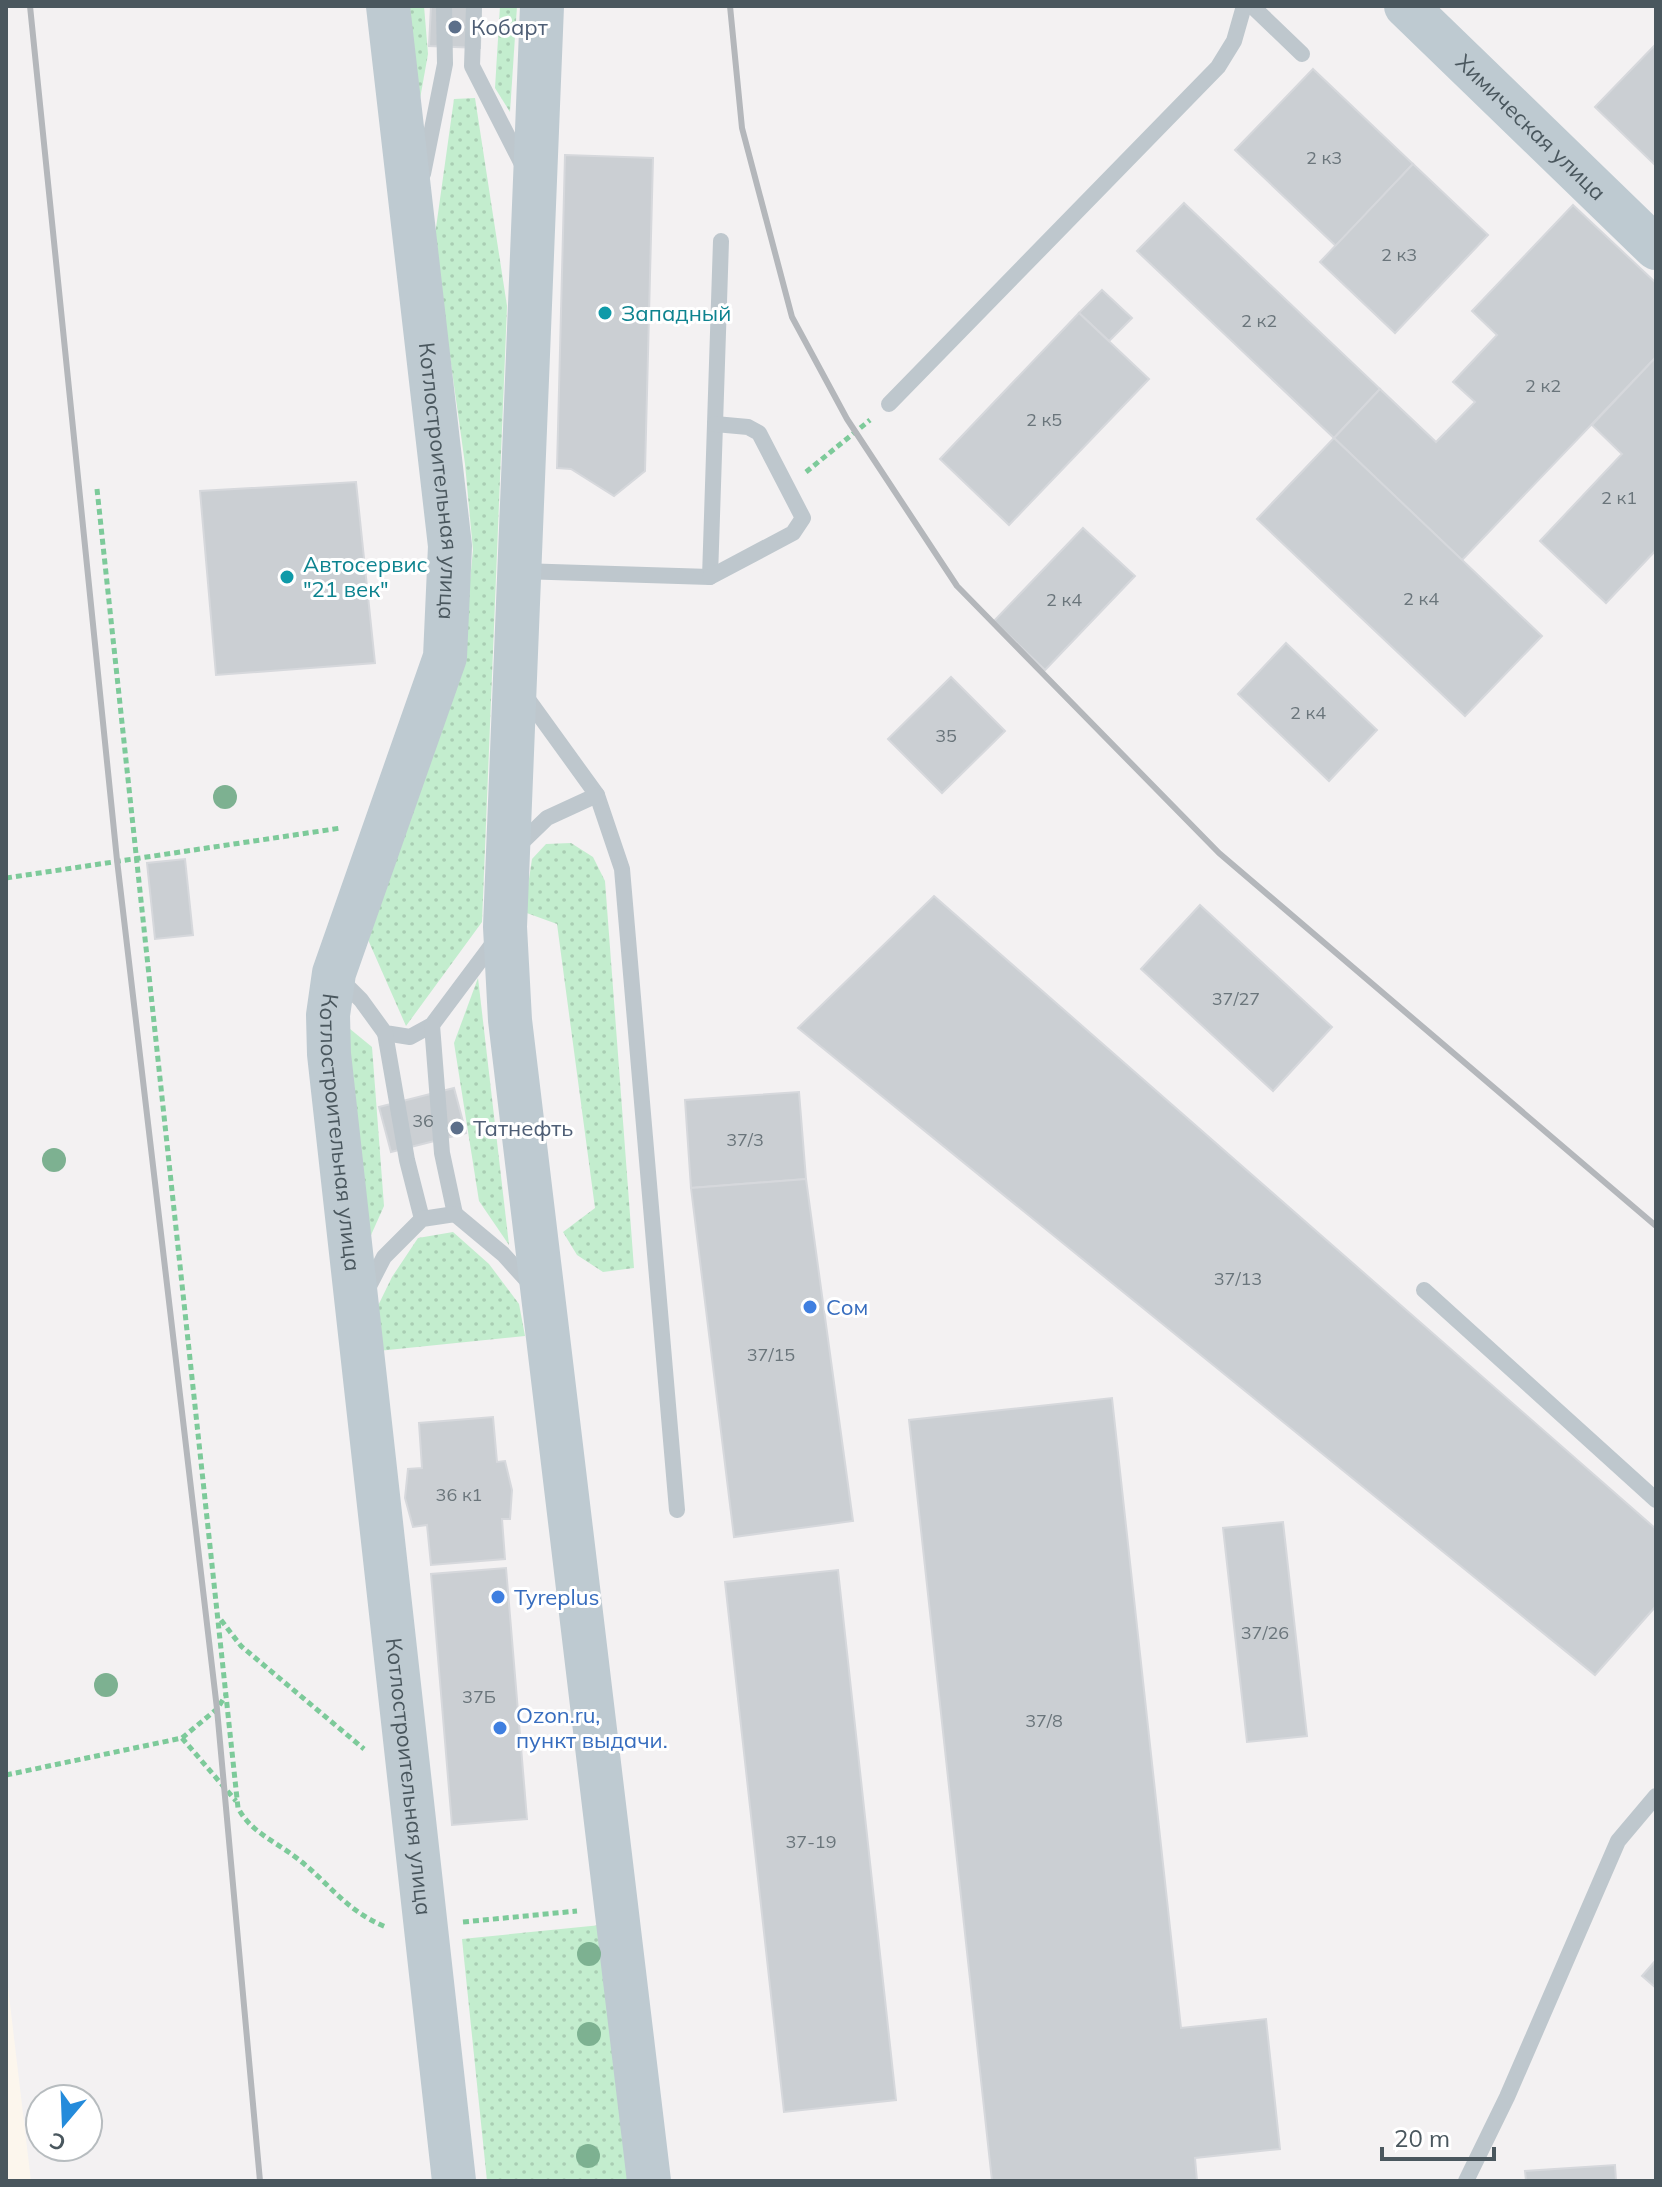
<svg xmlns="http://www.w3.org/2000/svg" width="1662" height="2187" viewBox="0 0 1662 2187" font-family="Mulish,sans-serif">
  <defs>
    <pattern id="grass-dots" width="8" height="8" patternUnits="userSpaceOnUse" patternTransform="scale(2)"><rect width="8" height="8" fill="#c3edce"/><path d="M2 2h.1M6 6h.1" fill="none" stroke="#a9cdb3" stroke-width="1.8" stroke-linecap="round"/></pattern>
  </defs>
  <rect width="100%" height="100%" fill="#f3f1f2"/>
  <polygon fill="#fcf6ed" points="6,1970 31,2181 6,2181"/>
  <g fill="url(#grass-dots)">
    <polygon points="407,6 424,6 428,54 418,110"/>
    <polygon points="500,6 517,6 510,112 495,88"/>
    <polygon points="475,98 507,306 482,922 406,1026 362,926 464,641 473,550 465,464 434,242 454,99"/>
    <polygon points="571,843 593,857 605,881 634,1268 603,1272 577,1255 563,1232 595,1208 557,924 524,912 532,859 546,844"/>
    <polygon points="478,978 509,1245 479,1201 454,1043"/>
    <polygon points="344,1024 372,1047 384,1206 367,1244"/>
    <polygon points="453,1232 489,1264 519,1304 525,1336 378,1351 373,1316 392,1277 418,1238"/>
    <polygon points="601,1925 632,2181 487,2181 462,1939"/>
  </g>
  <g fill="#cbcfd3" stroke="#d6d8dc" stroke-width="2">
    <polygon points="431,6 481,7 480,48 429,46"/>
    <polygon points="1656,44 1656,166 1595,107"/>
    <polygon points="1313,69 1413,164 1336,246 1235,150"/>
    <polygon points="565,155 653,158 645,471 614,496 571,469 557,468"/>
    <polygon points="1413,164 1488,235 1395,333 1320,262"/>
    <polygon points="1184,203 1380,389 1334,438 1137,251"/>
    <polygon points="1573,205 1656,283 1656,357 1462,560 1334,438 1380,389 1436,442 1475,402 1453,382 1497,335 1472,311"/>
    <polygon points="1102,290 1132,318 1109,341 1079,313"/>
    <polygon points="1079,313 1149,379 1009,525 940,459"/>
    <polygon points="1656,357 1656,550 1606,603 1540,541 1622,454 1592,425"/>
    <polygon points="1334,438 1542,636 1465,716 1257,519"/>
    <polygon points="356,482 375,663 216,675 200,491"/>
    <polygon points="1083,528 1135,576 1045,670 994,621"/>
    <polygon points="1286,643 1377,730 1329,781 1238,694"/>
    <polygon points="951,677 1005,731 942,793 888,739"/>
    <polygon points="185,859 193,935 155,939 147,863"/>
    <polygon points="934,896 1656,1529 1656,1606 1595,1675 798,1028"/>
    <polygon points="1200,905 1332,1027 1273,1091 1141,969"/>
    <polygon points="454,1088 466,1133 391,1152 379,1107"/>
    <polygon points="799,1092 806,1179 691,1188 685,1100"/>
    <polygon points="806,1179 853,1521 734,1537 691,1188"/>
    <polygon points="1112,1398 1181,2028 1266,2019 1280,2149 1195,2158 1197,2181 992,2181 909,1420"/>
    <polygon points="493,1417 497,1462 505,1461 512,1490 510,1519 502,1519 505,1559 431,1565 427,1525 413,1527 405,1498 408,1469 422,1468 419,1423"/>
    <polygon points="1283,1522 1307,1736 1247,1742 1223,1528"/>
    <polygon points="506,1568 527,1819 452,1825 431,1574"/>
    <polygon points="838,1570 896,2100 784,2112 725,1582"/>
    <polygon points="1656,1960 1656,1988 1642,1976"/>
    <polygon points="1615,2165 1616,2181 1526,2181 1525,2171"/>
  </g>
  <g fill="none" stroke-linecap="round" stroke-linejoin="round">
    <g stroke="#7dca9a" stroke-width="5" stroke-dasharray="6 4" stroke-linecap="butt">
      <polyline points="806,472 870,420"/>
      <path d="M97,489L238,1808C250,1831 274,1841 294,1856C328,1881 344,1910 386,1927"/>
      <polyline points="6,878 341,828"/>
      <polyline points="221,1620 241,1646 364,1749"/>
      <polyline points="182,1738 236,1801"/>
      <polyline points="6,1775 182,1738 217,1709 226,1695"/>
      <polyline points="463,1922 577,1911"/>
    </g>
    <g stroke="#bec7cd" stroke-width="16">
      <polyline points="474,6 472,66 524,168"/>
      <polyline points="1252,6 1302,54"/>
      <polyline points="423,174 445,64 444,6"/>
      <polyline points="889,404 1218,67 1234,41 1244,6"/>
      <polyline points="520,571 710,577 721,241"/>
      <polyline points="710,577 793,533 803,518 759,433 748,427 715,424"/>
      <polyline points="524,694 597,795 622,869 677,1510"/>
      <polyline points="516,848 547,818 597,795"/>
      <polyline points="338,977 361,1000 385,1033 410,1037 432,1025 497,938"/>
      <polyline points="432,1025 442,1153 455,1214"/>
      <polyline points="385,1033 407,1160 422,1219"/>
      <polyline points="367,1290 384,1257 422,1219 455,1214 503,1254 532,1286"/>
      <polyline points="1424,1290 1656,1500"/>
      <polyline points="1466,2181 1507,2097 1618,1841 1656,1796"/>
    </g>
    <g stroke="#becad1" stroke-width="44">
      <path id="s1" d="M388,6L450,546L445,657L334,973L328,1015L329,1054L454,2181"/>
      <polyline points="542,6 505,927 510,1020 649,2181"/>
      <path id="s2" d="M1406,6L1656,248"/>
    </g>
    <g stroke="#b4b7bb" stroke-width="6">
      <polyline points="30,6 117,860 217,1709 260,2181"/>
      <polyline points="730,6 742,128 792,317 847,419 957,586 1219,853 1656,1226"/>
    </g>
  </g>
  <g fill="#7db191">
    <circle cx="225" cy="797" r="12"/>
    <circle cx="54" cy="1160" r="12"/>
    <circle cx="106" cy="1685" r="12"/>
    <circle cx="589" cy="1954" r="12"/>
    <circle cx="589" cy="2034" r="12"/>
    <circle cx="588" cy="2156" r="12"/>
  </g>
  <g fill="#5c6f8a" stroke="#fff" stroke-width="3">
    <circle cx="455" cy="27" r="8"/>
    <circle cx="457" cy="1128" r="8"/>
  </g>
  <g fill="#0f9aa8" stroke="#fff" stroke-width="3">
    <circle cx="605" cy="313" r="8"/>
    <circle cx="287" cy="577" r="8"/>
  </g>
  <g fill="#3f7fe0" stroke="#fff" stroke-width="3">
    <circle cx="810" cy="1307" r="8"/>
    <circle cx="498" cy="1597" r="8"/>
    <circle cx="500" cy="1728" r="8"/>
  </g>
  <g text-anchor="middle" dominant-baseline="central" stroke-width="6" stroke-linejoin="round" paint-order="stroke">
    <g font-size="18" fill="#6a757b">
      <text x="1324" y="157">2 к3</text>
      <text x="1399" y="254">2 к3</text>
      <text x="1259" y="320">2 к2</text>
      <text x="1543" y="385">2 к2</text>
      <text x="1044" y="419">2 к5</text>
      <text x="1619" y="497">2 к1</text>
      <text x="1421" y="598">2 к4</text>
      <text x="1064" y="599">2 к4</text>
      <text x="1308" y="712">2 к4</text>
      <text x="946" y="735">35</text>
      <text x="1236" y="998">37/27</text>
      <text x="423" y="1120">36</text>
      <text x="745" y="1139">37/3</text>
      <text x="1238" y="1278">37/13</text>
      <text x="771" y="1354">37/15</text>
      <text x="459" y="1494">36 к1</text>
      <text x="1265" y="1632">37/26</text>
      <text x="479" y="1696">37Б</text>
      <text x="1044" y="1720">37/8</text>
      <text x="811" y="1841">37-19</text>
    </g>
    <g font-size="22" fill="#4e5e75" stroke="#fff" text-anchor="start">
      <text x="471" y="27">Кобарт</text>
      <text x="473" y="1128">Татнефть</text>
    </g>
    <g font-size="22" fill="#4a575e" stroke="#fff">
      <text stroke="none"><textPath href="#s2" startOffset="174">Химическая улица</textPath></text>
      <text stroke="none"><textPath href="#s1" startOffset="478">Котлостроительная улица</textPath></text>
      <text stroke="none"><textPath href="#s1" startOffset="1150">Котлостроительная улица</textPath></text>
      <text stroke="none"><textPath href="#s1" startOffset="1798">Котлостроительная улица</textPath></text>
    </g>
    <g font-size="22" fill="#0d838f" stroke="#fff" text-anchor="start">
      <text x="621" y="313">Западный</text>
      <text x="303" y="564">Автосервис<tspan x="303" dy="25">"21 век"</tspan></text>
    </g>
    <g font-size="22" fill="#366cbe" stroke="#fff" text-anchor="start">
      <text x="826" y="1307">Сом</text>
      <text x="514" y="1597">Tyreplus</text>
      <text x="516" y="1715">Ozon.ru,<tspan x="516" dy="25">пункт выдачи.</tspan></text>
    </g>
  </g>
  <rect width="1662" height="2187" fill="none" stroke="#4a575e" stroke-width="16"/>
  <g transform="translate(64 2123) rotate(199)"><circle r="38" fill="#ffffff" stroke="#b7bcbf" stroke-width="2"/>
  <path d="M0-6L14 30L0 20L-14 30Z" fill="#248bdb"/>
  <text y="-12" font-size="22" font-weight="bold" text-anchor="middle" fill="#4a575e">С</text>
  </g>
  <path d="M1382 2147v12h112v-12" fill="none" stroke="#4a575e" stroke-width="4"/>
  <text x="1394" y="2147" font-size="24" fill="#4a575e" stroke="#ffffff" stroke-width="6" paint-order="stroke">20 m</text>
</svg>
